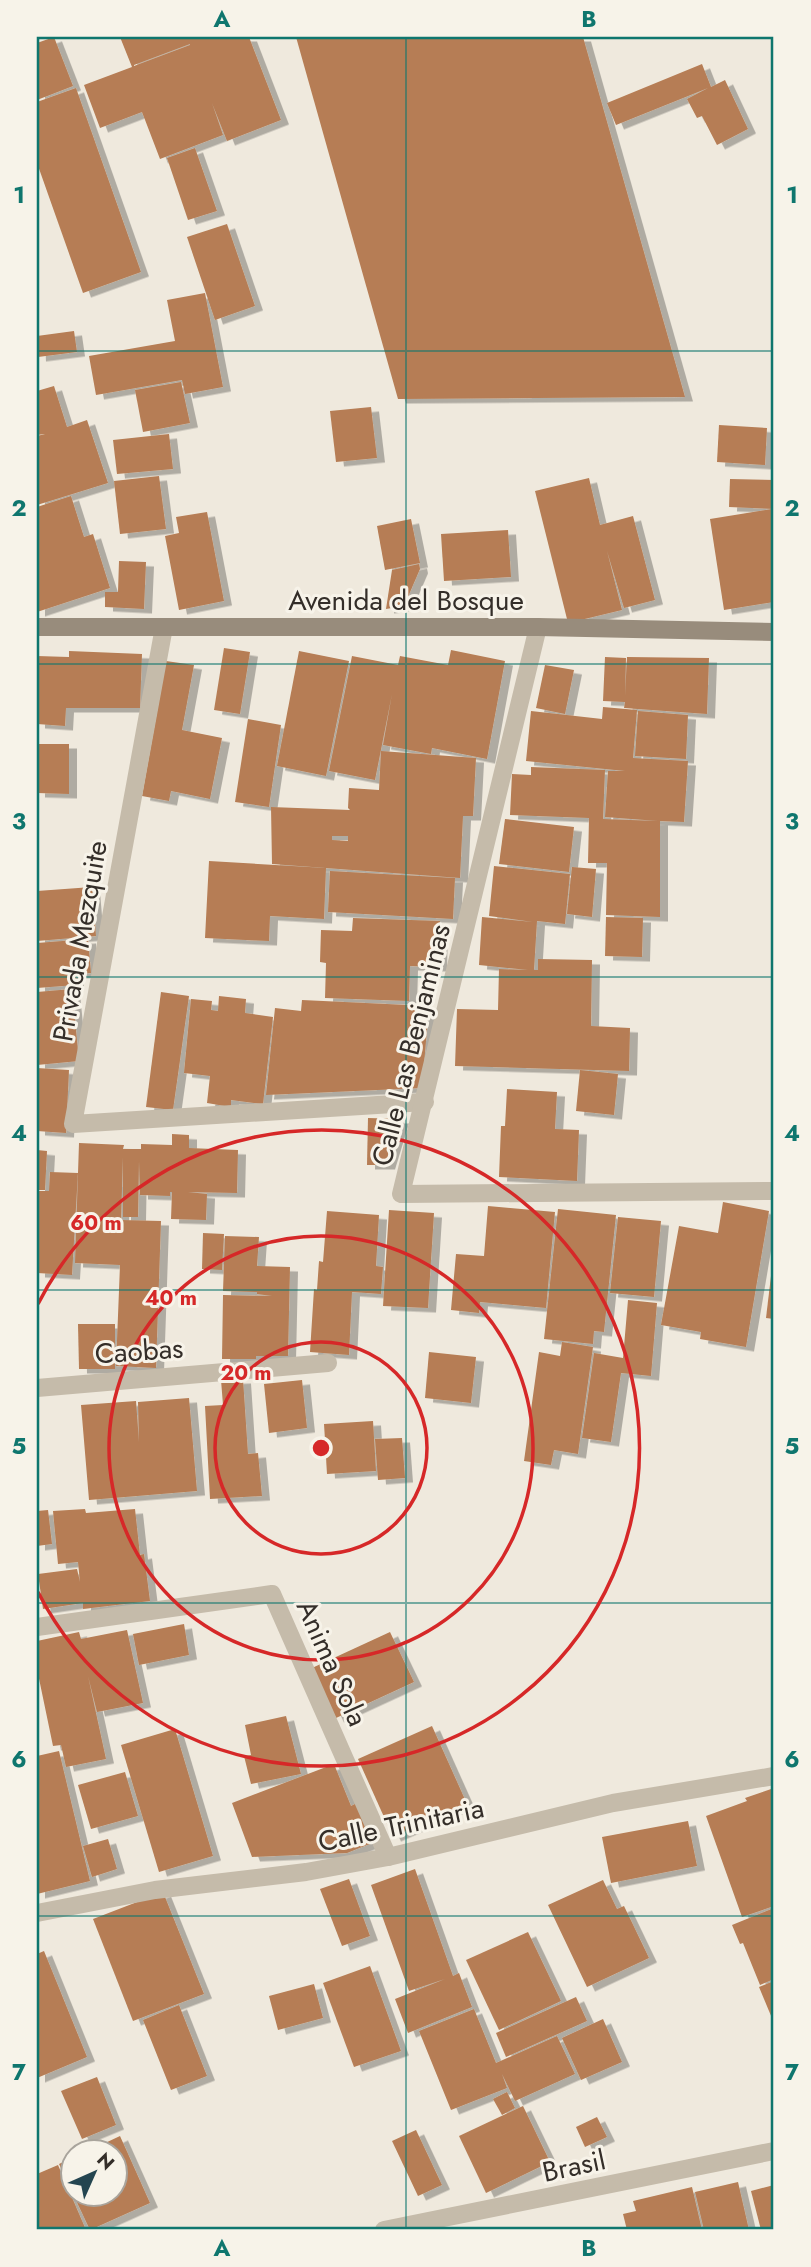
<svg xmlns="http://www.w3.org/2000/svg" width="811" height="2267" viewBox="0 0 811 2267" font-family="Jost,sans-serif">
  <defs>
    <filter id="shadow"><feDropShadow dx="8" dy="4.5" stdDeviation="0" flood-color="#0004"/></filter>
  </defs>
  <rect width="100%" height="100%" fill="#efe9dd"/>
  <g fill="#b67d54" fill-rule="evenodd" filter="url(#shadow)">
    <polygon points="54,37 73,86 37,100 37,43"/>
    <path d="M120,37H186L187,39L194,37H249L281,120L227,141L212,103L223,135L160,159L142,112L100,128L84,85L132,67ZM190,44V45L134,66V65Z"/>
    <polygon points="296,37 583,37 685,397 398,399"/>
    <polygon points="702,64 711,87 725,80 748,129 717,145 702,116 697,118 687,99 708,88 616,125 607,103"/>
    <polygon points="76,88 141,272 83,293 37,163 37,102"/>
    <polygon points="195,148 217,211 188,220 167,158"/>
    <polygon points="227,224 255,306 215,320 187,237"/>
    <polygon points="205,293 223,387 185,394 182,380 96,395 89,356 175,341 167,300"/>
    <polygon points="74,331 77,352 38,357 37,336"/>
    <polygon points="181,382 190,423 143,432 135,390"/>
    <polygon points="54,386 67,427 87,420 108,483 37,505 37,436 45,434 37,435 37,391"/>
    <polygon points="371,407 377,458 336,462 330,411"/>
    <polygon points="719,425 767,428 765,465 717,462"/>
    <polygon points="169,434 173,469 117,474 113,440"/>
    <polygon points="159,476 166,529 120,534 114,481"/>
    <polygon points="589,478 600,525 633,516 655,600 624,608 607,551 622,610 568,623 535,491"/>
    <polygon points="730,479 774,480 774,509 729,507"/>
    <polygon points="71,496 84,537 93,534 110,588 37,612 37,507"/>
    <polygon points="772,509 774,602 724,610 710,519"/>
    <polygon points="207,512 224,601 179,610 165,536 179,533 176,517"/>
    <polygon points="411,519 420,563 385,570 377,526"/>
    <polygon points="508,530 511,577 444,581 441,534"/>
    <polygon points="119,561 146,562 144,609 105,607 105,592 118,592"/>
    <polygon points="419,564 420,569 404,606 386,609 392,570"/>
    <polygon points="224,648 250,652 240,714 214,710"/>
    <polygon points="451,650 505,661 487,759 432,748 431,754 383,745 392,694 375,780 329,771 352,656 398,665 400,656 448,665"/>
    <polygon points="69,651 142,654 140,708 66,708 65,726 37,724 37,656 69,657"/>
    <polygon points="299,651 349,661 326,776 277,766"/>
    <polygon points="605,657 626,658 625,696 627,657 709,658 707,714 624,708 625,702 603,701"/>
    <polygon points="166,661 194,665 182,730 222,738 210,799 171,791 169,801 142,796"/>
    <polygon points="545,665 574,670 565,714 536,708"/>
    <polygon points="603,707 637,710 633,758 688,761 684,822 660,821 660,917 606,915 607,863 588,863 589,818 510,815 512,774 531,775 531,767 605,770 603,819 658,821 605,817 608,771 625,771 526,761 531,711 602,719"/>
    <polygon points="638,711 688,715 686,759 635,756"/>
    <polygon points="248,719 281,725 269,807 235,802"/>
    <polygon points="37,744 69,744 69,794 37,793"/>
    <path d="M381,751L476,758L473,816H463L460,878L272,864L271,807L350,810L348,808L349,788L379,790ZM332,836H348V841L332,840Z"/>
    <polygon points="505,819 574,827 569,872 499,864"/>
    <polygon points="209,861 326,868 324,919 270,916 269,941 205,938"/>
    <polygon points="494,866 570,874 565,924 537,921 534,970 538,970 538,959 592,960 591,1026 630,1028 629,1071 455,1066 457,1009 498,1010 499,969 528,970 479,965 482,917 533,922 489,916"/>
    <polygon points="572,867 596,869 592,917 567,914"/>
    <polygon points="330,871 455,878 453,919 328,912"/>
    <polygon points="92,887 96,936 37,941 37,891"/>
    <polygon points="606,917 643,918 642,957 605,956"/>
    <polygon points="353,918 440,921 439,967 410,966 409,1001 325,998 326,963 320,962 321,930 352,931"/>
    <polygon points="88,939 91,973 76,974 76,985 37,988 37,943"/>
    <polygon points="72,989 79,1061 37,1065 37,992"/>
    <polygon points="161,992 189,996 173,1110 146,1107"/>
    <polygon points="219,996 246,999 245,1013 273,1017 263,1104 231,1100 231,1107 207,1103 210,1076 184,1073 191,999 212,1001 211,1010 218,1011"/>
    <polygon points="302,1000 429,1006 422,1088 266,1095 275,1008 301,1011"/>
    <polygon points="37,1068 69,1070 66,1133 37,1131"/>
    <polygon points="580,1070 618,1074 614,1115 576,1111"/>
    <polygon points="507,1089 557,1092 555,1129 579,1130 577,1181 499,1177 501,1126 505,1126"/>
    <polygon points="368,1118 401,1119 387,1165 367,1165"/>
    <polygon points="172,1134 189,1135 189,1148 238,1150 237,1193 188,1192 207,1194 206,1220 171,1219 172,1192 170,1192 170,1196 140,1195 139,1161 138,1217 123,1217 123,1157 121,1220 161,1221 156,1368 116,1366 120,1265 75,1263 79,1143 124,1145 123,1149 141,1149 141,1144 172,1145"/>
    <polygon points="37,1150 47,1151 45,1190 37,1190"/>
    <polygon points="50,1172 78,1173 72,1275 37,1273 37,1191 49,1191"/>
    <polygon points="723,1202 769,1211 746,1347 700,1339 701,1332 661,1325 679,1226 718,1233"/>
    <polygon points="488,1206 555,1212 546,1308 480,1302 479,1313 451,1310 456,1254 484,1256"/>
    <polygon points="558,1209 616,1215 604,1332 594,1331 593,1344 544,1339"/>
    <polygon points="389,1210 434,1213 428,1308 383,1306"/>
    <polygon points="327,1211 379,1215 376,1266 383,1267 381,1294 352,1292 349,1355 310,1352 314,1289 317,1290 319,1261 323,1262"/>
    <polygon points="618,1217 661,1221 654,1297 610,1293"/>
    <polygon points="203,1233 224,1234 222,1270 202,1269"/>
    <polygon points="225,1236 259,1237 257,1266 290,1267 288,1356 256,1356 256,1359 222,1359 223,1295 272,1296 257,1294 257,1292 223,1291"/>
    <polygon points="773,1259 774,1259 774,1319 766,1318"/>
    <polygon points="628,1300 657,1303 651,1376 621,1373 611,1442 582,1438 594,1353 623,1358"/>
    <polygon points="78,1324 115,1324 115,1369 79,1369"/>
    <polygon points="562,1342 593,1347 578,1454 554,1450 551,1465 524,1461 539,1352 560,1356"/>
    <polygon points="429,1352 476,1357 471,1403 425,1398"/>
    <polygon points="243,1379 248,1454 258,1453 262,1496 210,1499 205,1406 223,1405 221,1380"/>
    <polygon points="302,1380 307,1428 269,1433 264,1384"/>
    <polygon points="189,1398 197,1491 89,1500 81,1405 136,1401 139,1442 138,1402"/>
    <polygon points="373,1421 376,1471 327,1474 324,1424"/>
    <polygon points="402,1438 405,1478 378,1480 375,1439"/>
    <polygon points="85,1509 86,1513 135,1509 140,1555 144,1554 150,1601 83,1609 83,1603 43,1609 38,1574 77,1569 80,1582 78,1562 58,1564 53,1511"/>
    <polygon points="48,1510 52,1544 37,1546 37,1511"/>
    <polygon points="184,1624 189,1655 139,1665 133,1634"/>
    <polygon points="127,1630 143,1703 97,1712 88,1676 106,1759 66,1767 61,1745 53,1746 37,1669 37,1641 79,1632 81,1639"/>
    <polygon points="390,1632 414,1682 336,1718 312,1668"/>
    <polygon points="286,1716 301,1774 251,1784 244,1756 251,1755 245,1725"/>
    <polygon points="432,1726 467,1804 393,1837 358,1759"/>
    <polygon points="175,1729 213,1856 159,1872 121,1745"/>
    <polygon points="59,1751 90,1881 37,1894 37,1756"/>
    <polygon points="334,1764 351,1806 357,1803 372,1843 347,1853 252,1857 232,1803"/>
    <polygon points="125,1772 138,1816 91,1829 78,1785"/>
    <polygon points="774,1788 774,1906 742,1917 706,1816 747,1801 745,1798"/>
    <polygon points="688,1821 697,1866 611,1883 602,1837"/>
    <polygon points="108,1839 117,1869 92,1877 83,1846"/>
    <polygon points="415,1869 453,1976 459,1973 472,2007 408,2033 395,1999 445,1979 409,1991 371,1885"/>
    <polygon points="349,1879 370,1936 342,1946 320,1889"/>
    <polygon points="603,1880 617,1909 624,1906 649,1958 587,1987 548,1905"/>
    <polygon points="163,1892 204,1994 133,2021 93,1919"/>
    <polygon points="774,1908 774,1979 760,1985 743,1943 740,1944 732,1925"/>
    <polygon points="528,1932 561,2001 499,2030 466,1960"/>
    <polygon points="44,1951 87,2057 37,2078 37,1954"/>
    <polygon points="370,1966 401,2051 354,2067 323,1983"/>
    <polygon points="774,1981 774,2023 759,1987"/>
    <polygon points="314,1984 323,2018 278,2030 269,1996"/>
    <polygon points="576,1997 587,2021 506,2057 496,2033"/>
    <polygon points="179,2005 207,2076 171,2090 143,2020"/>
    <polygon points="474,2009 496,2063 557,2036 575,2074 515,2101 502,2074 507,2088 451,2110 419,2031"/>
    <polygon points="603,2019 622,2062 581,2080 562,2038"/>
    <polygon points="97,2077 116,2125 82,2139 61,2091"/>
    <polygon points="507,2092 515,2108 502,2115 493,2099"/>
    <polygon points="523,2106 550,2162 486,2193 459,2136"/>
    <polygon points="597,2117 607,2137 585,2147 576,2127"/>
    <polygon points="416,2130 442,2185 418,2196 392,2141"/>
    <polygon points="120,2136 150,2203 90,2230 59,2164 74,2157 74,2194 116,2194 116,2152 86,2152"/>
    <polygon points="58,2165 86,2230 37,2230 37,2174"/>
    <polygon points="738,2182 749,2230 704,2230 695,2192"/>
    <polygon points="774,2185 774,2230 761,2230 751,2191"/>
    <polygon points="692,2187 702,2230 627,2230 623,2214 636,2211 633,2201"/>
  </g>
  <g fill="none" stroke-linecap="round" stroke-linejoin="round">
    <g stroke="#c5bbaa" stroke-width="18">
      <polyline points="164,627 73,1124 425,1102"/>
      <polyline points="538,627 401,1194 774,1191"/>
      <polyline points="37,1388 328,1363"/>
      <polyline points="37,1627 272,1594 388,1857"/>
      <polyline points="37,1913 155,1890 306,1872 388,1857 613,1803 774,1776"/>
      <polyline points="384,2230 774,2151"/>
    </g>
    <polyline stroke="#988c7c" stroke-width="18" points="37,627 538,627 774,632"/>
  </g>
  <path fill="none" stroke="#0f766e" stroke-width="2" stroke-opacity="0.55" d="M406,37V2230M37,351H774M37,664H774M37,977H774M37,1290H774M37,1603H774M37,1916H774"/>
  <g fill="none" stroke="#d62828" stroke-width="3.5">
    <circle cx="321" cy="1448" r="106"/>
    <circle cx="321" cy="1448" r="212"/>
    <path d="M38 1304A318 318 0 1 1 38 1592"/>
  </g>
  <g text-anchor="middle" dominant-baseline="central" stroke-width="6" stroke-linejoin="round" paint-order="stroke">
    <g font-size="28" fill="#342e29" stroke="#f7f3e9">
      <text x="406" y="600">Avenida del Bosque</text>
      <text transform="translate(80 941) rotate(-80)">Privada Mezquite</text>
      <text transform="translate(411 1045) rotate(-76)">Calle Las Benjaminas</text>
      <text transform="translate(139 1351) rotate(-4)">Caobas</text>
      <text transform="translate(332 1663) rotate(66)">Anima Sola</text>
      <text transform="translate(401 1825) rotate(-12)">Calle Trinitaria</text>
      <text transform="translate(574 2166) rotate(-12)">Brasil</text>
    </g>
  </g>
  <circle cx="321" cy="1448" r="10" fill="#d62828" stroke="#f7f3e9" stroke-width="3.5"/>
  <g font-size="21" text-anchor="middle" font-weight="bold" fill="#d62828" stroke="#f7f3e9" stroke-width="6" stroke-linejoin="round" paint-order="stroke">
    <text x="96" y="1230">60 m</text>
    <text x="171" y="1305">40 m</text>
    <text x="246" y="1380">20 m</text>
  </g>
  <rect width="811" height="2267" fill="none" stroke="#f7f3e9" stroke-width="77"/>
  <g transform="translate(94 2173) rotate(45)"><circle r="33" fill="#f7f3e9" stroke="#a9a49c" stroke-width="2"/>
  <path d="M0-5L12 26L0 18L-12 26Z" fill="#244550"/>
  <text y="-10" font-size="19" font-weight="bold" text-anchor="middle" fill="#342e29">N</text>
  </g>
  <rect x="38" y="38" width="734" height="2190" fill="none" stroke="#0f766e" stroke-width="2.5"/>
  <g font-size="23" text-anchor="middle" font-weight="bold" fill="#0f766e">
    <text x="222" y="27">A</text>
    <text x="589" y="27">B</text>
    <text x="19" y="203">1</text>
    <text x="792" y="203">1</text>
    <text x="19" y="516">2</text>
    <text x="792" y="516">2</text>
    <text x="19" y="829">3</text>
    <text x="792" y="829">3</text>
    <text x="19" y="1141">4</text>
    <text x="792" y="1141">4</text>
    <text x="19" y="1454">5</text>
    <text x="792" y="1454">5</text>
    <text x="19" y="1767">6</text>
    <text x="792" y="1767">6</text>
    <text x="19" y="2080">7</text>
    <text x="792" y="2080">7</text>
    <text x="222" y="2256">A</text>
    <text x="589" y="2256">B</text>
  </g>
</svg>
